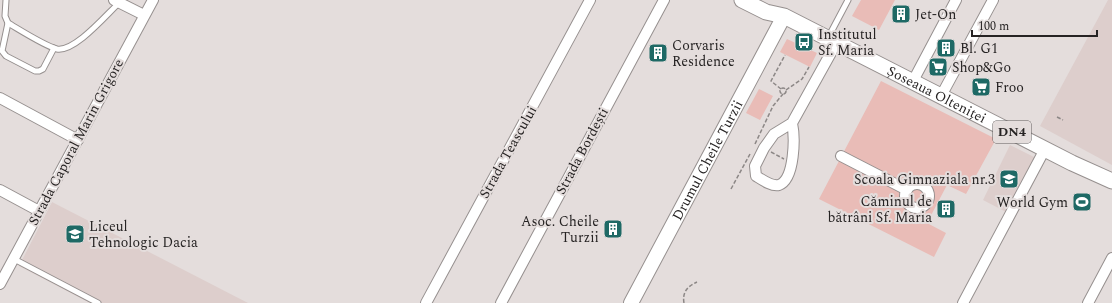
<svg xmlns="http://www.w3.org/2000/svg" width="1112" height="303" viewBox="0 0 1112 303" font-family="Spectral,serif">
  <rect width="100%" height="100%" fill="#e4dddc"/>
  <g fill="#ddcecc">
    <polygon points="1108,0 1112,0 1112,165 1040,126"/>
    <polygon points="1010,145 1036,158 1008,213 983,200"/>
    <polygon points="52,202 248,303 90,303 19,266"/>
  </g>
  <g fill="#e9bcb7">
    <polygon points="861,0 895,0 879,30 852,16"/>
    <polygon points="787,39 817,53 810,67 780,52"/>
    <polygon points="881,81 996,139 966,194 947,185 927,223 946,233 934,257 819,199"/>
    <polygon points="759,89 773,96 760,120 746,113"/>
  </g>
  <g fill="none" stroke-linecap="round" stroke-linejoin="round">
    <defs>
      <g id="lane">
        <polyline points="6,0 5,16 8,23 2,51 6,56 35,71 39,71 43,69 54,48"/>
        <path d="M8,23C20,30 45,46 57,49C75,52 106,15 119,3"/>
        <polyline points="829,36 848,0"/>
        <polyline points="14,259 98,303"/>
      </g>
      <g id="street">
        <polyline points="114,0 144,15"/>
        <polyline points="913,81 956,0"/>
        <polyline points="941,96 993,0"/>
        <polyline points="0,98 78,140"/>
        <path d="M792,123C795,137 795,179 779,185C772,187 761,179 756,176L755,166L764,148L774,134L792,123L832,51"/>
        <polyline points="841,156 907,190"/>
        <circle cx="917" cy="196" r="12"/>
        <polyline points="0,190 39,211"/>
        <polyline points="0,284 153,0"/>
        <polyline points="426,303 590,0"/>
        <polyline points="501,303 664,0"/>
        <polyline points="963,303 1045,149"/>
        <polyline points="1088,303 1112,258"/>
      </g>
      <g id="secondary">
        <path id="s1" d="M631,303L784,16"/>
      </g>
      <g id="primary">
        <path id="s2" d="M742,0L766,12L784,16L1072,163L1112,181"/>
      </g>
    </defs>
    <use href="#lane" stroke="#96908f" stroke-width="7"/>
    <use href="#street" stroke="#96908f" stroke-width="12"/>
    <use href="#secondary" stroke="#96908f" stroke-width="16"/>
    <use href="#primary" stroke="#96908f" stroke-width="17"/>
    <g stroke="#8c8786" stroke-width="1.5" stroke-dasharray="4 2" stroke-linecap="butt">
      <circle cx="783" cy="91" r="3"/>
      <polyline points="781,89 771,81 785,55"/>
      <polyline points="786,90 802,79 809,67"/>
      <polyline points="1057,117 1063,120"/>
      <polyline points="755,144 773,106 783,94"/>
      <polyline points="771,152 784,159"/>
      <polyline points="731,189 750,154"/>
      <path d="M684,303C682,292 688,286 697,282"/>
    </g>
    <use href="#lane" stroke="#fff" stroke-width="5"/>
    <use href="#street" stroke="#fff" stroke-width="10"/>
    <use href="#secondary" stroke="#fff" stroke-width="14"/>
    <use href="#primary" stroke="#fff" stroke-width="15"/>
  </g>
  <defs>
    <symbol id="building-square" viewBox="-11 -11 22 22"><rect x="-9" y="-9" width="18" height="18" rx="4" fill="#1e6965" stroke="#e4dddc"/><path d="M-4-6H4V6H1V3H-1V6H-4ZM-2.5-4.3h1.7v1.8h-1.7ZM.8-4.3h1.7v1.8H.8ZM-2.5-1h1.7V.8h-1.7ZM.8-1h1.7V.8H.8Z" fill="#fff"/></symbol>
    <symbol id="bus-square" viewBox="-11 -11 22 22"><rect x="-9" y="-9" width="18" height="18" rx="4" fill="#1e6965" stroke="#e4dddc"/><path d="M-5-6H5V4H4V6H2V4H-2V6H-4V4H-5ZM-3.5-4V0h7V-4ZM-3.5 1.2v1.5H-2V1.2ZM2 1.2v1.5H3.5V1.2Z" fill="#fff"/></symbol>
    <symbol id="supermarket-square" viewBox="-11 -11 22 22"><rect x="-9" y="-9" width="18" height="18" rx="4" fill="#1e6965" stroke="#e4dddc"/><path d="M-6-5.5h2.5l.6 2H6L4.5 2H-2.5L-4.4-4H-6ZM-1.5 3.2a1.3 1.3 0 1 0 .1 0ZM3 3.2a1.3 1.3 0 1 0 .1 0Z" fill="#fff"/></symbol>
    <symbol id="school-square" viewBox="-11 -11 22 22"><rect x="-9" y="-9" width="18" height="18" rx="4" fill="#1e6965" stroke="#e4dddc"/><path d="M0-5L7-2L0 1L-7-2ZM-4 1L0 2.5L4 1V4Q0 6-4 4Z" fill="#fff"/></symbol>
    <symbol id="stadium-square" viewBox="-11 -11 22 22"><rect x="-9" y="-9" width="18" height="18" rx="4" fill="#1e6965" stroke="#e4dddc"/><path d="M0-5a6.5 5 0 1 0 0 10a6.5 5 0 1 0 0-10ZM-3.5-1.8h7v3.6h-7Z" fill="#fff"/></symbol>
  </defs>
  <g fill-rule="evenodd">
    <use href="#building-square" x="890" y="3" width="22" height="22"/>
    <use href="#bus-square" x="793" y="31" width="22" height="22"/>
    <use href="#building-square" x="935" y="37" width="22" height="22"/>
    <use href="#building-square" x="647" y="42" width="22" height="22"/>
    <use href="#supermarket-square" x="927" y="56" width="22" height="22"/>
    <use href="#supermarket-square" x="970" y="76" width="22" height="22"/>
    <use href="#school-square" x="998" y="168" width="22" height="22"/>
    <use href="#stadium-square" x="1071" y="191" width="22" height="22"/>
    <use href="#building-square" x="935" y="198" width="22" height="22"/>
    <use href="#building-square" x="602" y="218" width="22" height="22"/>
    <use href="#school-square" x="64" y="223" width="22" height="22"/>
  </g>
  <g text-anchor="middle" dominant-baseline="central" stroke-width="4" stroke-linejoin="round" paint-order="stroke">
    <rect fill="#e4dddc" stroke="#5f5b5a" stroke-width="1" x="993" y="121" width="38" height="22" rx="3"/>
    <g font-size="13" font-weight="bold" fill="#262323">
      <text x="1012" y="132">DN4</text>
    </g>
    <g font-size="14" fill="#262323" stroke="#e4dddc" text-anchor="start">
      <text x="915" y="14">Jet-On</text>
      <text x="818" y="34">Institutul<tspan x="818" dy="16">Sf. Maria</tspan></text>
      <text x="672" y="45">Corvaris<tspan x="672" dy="16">Residence</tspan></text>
      <text x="960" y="48">Bl. G1</text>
      <text x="952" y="67">Shop&amp;Go</text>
      <text x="995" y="87">Froo</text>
      <text x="995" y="179" text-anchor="end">Scoala Gimnaziala nr.3</text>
      <text x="932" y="201" text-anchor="end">Căminul de<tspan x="932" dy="16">bătrâni Sf. Maria</tspan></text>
      <text x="1068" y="202" text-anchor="end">World Gym</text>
      <text x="599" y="221" text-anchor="end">Asoc. Cheile<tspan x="599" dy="16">Turzii</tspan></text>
      <text x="89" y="226">Liceul<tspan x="89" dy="16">Tehnologic Dacia</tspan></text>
    </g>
    <g font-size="14" fill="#262323" stroke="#e4dddc">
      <text stroke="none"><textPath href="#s2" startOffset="217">Șoseaua Olteniței</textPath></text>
      <text transform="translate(76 142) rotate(-62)">Strada Caporal Marin Grigore</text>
      <text transform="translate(582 151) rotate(-62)">Strada Bordești</text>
      <text transform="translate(508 152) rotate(-61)">Strada Teascului</text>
      <text stroke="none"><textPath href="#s1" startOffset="162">Drumul Cheile Turzii</textPath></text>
    </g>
  </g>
  <path d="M972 30v6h125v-6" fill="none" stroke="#262323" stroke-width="2"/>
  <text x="978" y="30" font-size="12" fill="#262323" stroke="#e4dddc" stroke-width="3" paint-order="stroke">100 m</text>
</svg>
